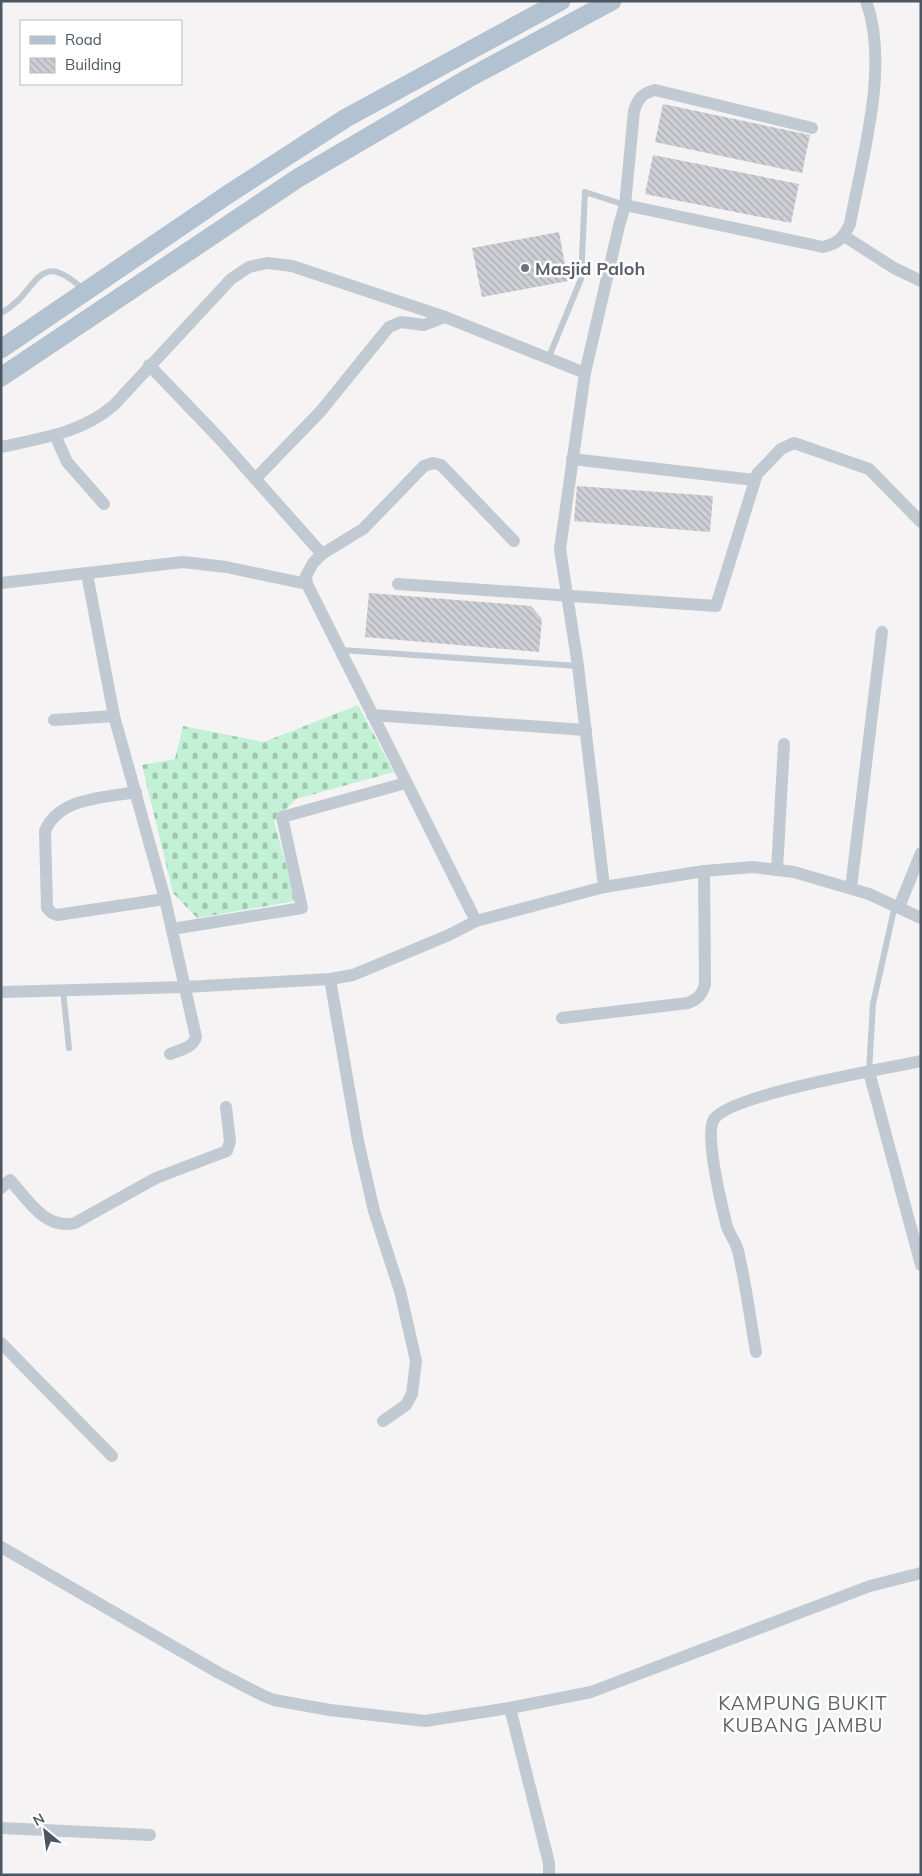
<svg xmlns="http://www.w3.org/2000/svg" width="922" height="1876" viewBox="0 0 922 1876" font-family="Mulish,sans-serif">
  <defs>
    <pattern id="cemetery-stones" width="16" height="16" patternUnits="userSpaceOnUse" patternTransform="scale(1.25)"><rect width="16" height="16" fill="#c3f1d5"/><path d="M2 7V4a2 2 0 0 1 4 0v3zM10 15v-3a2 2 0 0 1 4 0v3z" fill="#a0c6b0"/></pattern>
    <pattern id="building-back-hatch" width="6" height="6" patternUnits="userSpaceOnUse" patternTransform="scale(1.25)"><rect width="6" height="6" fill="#cdcfd5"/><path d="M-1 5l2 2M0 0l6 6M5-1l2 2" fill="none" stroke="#a8abb0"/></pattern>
  </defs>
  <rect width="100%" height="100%" fill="#f5f3f3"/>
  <polygon fill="url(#cemetery-stones)" points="358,705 394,772 296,799 274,821 296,901 197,918 173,893 142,765 175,759 183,726 264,742"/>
  <g fill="url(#building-back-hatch)">
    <polygon points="663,104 810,135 802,173 655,142"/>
    <polygon points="653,155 799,184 791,223 645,194"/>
    <polygon points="559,232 568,281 482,297 472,248"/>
    <polygon points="577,486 713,496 710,532 574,521"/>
    <polygon points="369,593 531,606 542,619 539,652 365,637"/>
  </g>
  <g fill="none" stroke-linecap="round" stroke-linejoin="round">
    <g stroke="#c1cad2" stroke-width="6">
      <path d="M1,313C40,293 35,244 85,291"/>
      <polyline points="548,359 581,279 585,192 625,205"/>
      <polyline points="341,650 578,666"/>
      <polyline points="63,990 69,1048"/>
      <polyline points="869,1071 873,1004 895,905"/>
    </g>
    <g stroke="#c1cad2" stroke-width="12">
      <path d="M625,205L634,111C638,98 643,93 655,90L812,128"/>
      <polyline points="844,236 894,268 921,281"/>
      <polyline points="149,365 219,438 322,554"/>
      <polyline points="55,435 67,462 104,504"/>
      <path d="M1,447C42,438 82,433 114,405L231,279L249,267L267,263L292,266L445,317L585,373"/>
      <polyline points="572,459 754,480"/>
      <polyline points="255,479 320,412 389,327 401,322 424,325 445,317"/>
      <path d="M87,574L114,716L165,899L196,1037C193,1048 179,1050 170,1054"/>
      <polyline points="1,583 183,562 226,567 307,584"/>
      <polyline points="398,584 716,606 757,474 781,449 794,443 869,469 921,522"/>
      <polyline points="372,715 586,730"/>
      <polyline points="54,720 114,716"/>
      <path d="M136,792C104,798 59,797 45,831L47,908L52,913L57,915L165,899"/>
      <polyline points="777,870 784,744"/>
      <path d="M604,887L578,666L560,549L585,373L619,226L625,205L823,247C839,243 843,238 850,224C862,158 890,65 866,1"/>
      <polyline points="851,888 882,632"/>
      <polyline points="899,907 921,853"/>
      <polyline points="476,921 307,584 306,576 313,563 322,554 363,529 424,466 433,463 441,465 514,541"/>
      <polyline points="172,929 302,908 282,817 406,783"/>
      <polyline points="330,979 358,1141 374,1211 400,1291 416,1361 412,1394 406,1405 383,1421"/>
      <polyline points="1,992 185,987 330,979 353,975 449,935 476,921 604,887 704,871 753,867 794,872 869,894 921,918"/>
      <path d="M562,1018L688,1003C698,999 702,995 705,984L704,871"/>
      <polyline points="869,1072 921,1265"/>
      <path d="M1,1188L10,1180C28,1200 45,1230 75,1223L156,1178L227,1151L230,1141L226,1107"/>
      <polyline points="1,1343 112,1456"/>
      <path d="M756,1352C750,1318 746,1284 738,1251C736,1242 730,1235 727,1227C722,1207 704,1134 714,1119C732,1094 884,1069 921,1061"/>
      <polyline points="1,1547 219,1673 264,1696 274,1700 330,1710 425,1721 510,1708 591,1692 870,1586 921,1573"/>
      <polyline points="510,1708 549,1863 549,1875"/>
      <polyline points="1,1828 150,1835"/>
    </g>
    <g stroke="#b3c2d1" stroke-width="19">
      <polyline points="1,349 227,195 346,118 561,1"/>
      <polyline points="1,377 298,178 467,79 612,1"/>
    </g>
  </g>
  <circle fill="#6b7280" stroke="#fff" stroke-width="2" cx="525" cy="268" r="5"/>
  <g text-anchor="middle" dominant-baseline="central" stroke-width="5" stroke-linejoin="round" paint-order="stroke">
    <g font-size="18" font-weight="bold" fill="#5b616d" stroke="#fff" text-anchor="start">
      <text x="535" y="268">Masjid Paloh</text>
    </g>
    <g font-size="19" letter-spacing="1" fill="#5f6368" stroke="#fff">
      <text x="803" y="1703">KAMPUNG BUKIT<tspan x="803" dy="22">KUBANG JAMBU</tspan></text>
    </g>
  </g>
  <rect width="922" height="1876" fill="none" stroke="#4a5661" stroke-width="5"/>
  <rect x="20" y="20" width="162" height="65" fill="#ffffff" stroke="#b7bbc0"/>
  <rect x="30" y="36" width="25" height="8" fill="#b3c2d1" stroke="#b7bbc0"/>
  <text x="65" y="45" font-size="15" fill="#4a5661">Road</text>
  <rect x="30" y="58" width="25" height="15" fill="url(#building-back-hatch)" stroke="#b7bbc0"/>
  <text x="65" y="70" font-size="15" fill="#4a5661">Building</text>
  <g transform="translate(45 1831) rotate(331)" stroke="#ffffff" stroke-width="4" paint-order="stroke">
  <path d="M0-4L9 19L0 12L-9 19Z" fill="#4a5661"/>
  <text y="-8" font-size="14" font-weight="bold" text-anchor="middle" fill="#4a5661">N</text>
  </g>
</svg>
